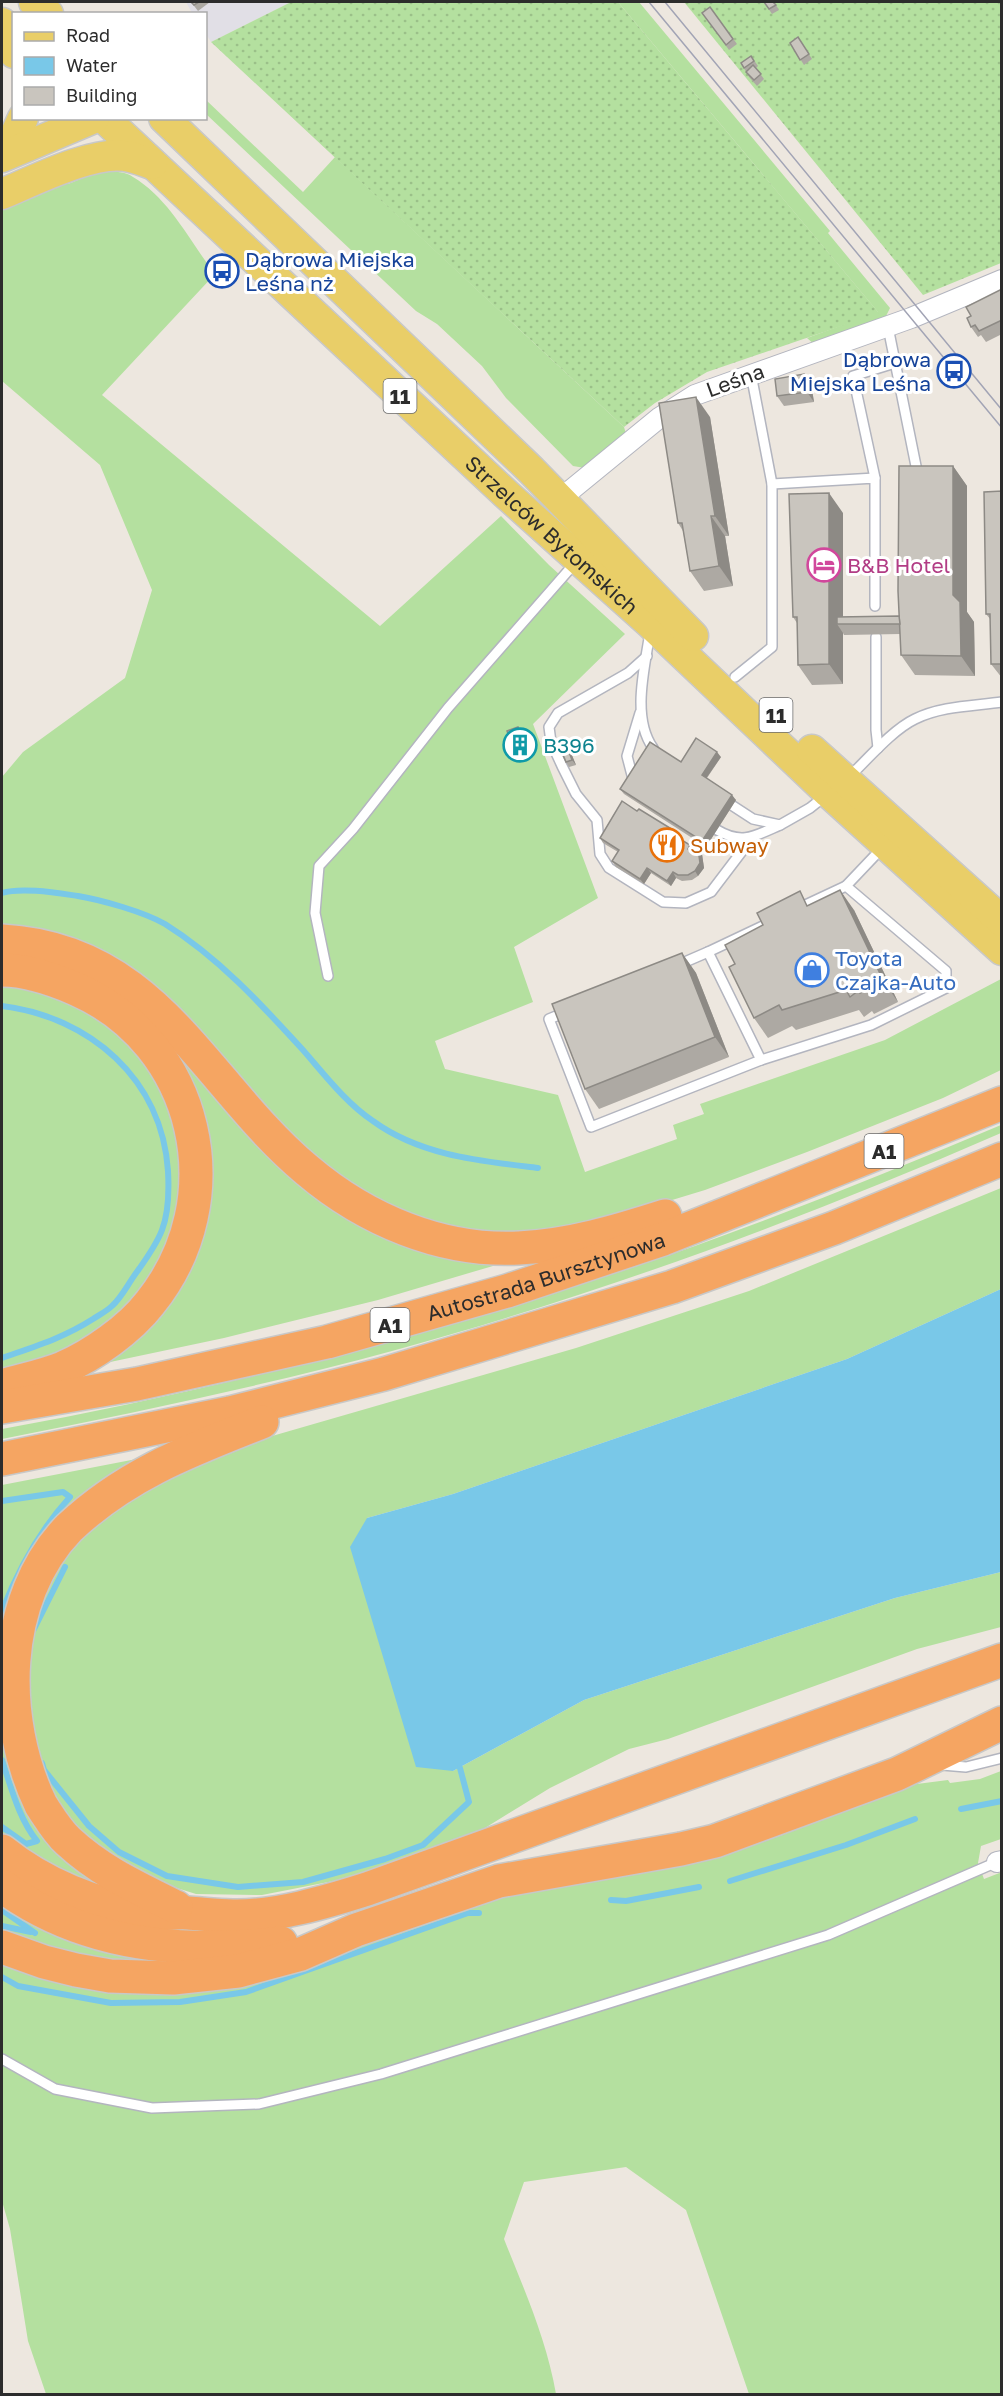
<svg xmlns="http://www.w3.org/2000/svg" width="1003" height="2396" viewBox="0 0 1003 2396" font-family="'Golos Text',sans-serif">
  <defs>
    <pattern id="garden-dots" width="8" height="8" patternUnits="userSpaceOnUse" patternTransform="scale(1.5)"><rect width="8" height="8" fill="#b4e09f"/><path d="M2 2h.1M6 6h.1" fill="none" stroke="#9bc089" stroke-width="1.8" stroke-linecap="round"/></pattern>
  </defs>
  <rect width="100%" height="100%" fill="#ede7df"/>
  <polygon fill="#e1dfe6" points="186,2 291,2 211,42 206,34 206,14 192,13"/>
  <g fill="#b4e09f">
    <polygon points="618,2 639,2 830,231 828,233 890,308 884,320 815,345 807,338 878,312"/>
    <polygon points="206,100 303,192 335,157 624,427 626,434 585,468 573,466 506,398 482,366 437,324 416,311 206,114"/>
    <path d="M106,171C115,172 125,171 133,177C170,199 190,242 215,274L102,395L380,626L501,516L549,565L625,634L533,724L598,898L514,947L533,1002L435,1041L445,1069L558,1095L585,1172L677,1139L673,1125L704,1114L700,1104L885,1040L1001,979V1070L943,1098L807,1152L705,1190L580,1228L512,1235L446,1228L360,1195L289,1137L175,1008L2,930V777L23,752L125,678L152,590L100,465L2,381V209L64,181L68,184L88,176Z"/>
    <polygon points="2,984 59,996 114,1026 158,1076 180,1145 182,1208 168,1250 119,1318 71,1351 2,1376"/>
    <polygon points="142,1009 271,1151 513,1260 378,1300 224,1338 96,1365 178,1281 184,1081"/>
    <path d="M1001,1125V1133C803,1219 601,1294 392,1351C263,1386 133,1413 2,1439V1429C214,1390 423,1337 628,1269C755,1227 879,1176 1001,1125Z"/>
    <polygon points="1001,1188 1001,1289 847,1359 453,1494 367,1518 453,1771 584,1700 895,1598 1001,1572 1001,1627 917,1649 668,1739 629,1749 550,1788 472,1836 359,1876 262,1895 196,1894 135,1875 85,1842 49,1794 19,1707 18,1660 64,1551 152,1481 224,1450 576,1348 749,1291"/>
    <polygon points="152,1456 97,1491 2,1635 2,1485"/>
    <polygon points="2,1732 9,1758 132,1896 92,1888 2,1835"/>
    <path d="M1001,1771V1839L981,1846L978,1863L984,1879L1002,1872L1001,2394H749L686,2210L626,2167L524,2182L504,2239C524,2289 547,2341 556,2394H46L28,2341L10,2229L2,2201V1959L43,1974L335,1955L494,1898L909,1785L948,1780L950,1783L980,1779Z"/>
    <polygon points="2,1898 233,1958 103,1963 2,1938"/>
  </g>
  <g fill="url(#garden-dots)">
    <polygon points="291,2 618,2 879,313 707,372 655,403 624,427 211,42"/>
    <polygon points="684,2 1001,2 1001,263 923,295"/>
  </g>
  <polygon fill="#79c8e8" points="1001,1289 1001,1572 895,1598 584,1700 453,1771 416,1767 350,1547 367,1518 453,1494 847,1359"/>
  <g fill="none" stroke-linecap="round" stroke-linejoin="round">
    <g stroke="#79c8e8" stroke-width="6">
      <path d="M2,893C22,887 57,893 78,896C102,900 144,912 165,924C218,957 261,1004 303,1050C324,1074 346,1103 373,1121C421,1156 481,1161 538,1168"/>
      <path d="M2,1006C90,1017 162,1079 168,1171C169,1189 169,1212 162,1230C156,1246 144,1262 134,1276C127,1286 121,1298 112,1306C107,1311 99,1315 93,1319C63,1338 36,1346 2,1358"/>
      <path d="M2,1501L63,1492L70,1497C40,1530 18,1570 2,1611"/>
      <polyline points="33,1631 65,1567"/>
      <path d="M2,1760C11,1787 19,1819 37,1841L26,1844L2,1827"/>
      <polyline points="42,1763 44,1770 89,1826 119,1852 167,1876 238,1887 303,1882 385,1859 423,1845 469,1802 460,1768"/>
      <polyline points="961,1809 1002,1801"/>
      <polyline points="730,1881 846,1845 915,1819"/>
      <polyline points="611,1900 626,1901 699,1887"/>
      <polyline points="2,1910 35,1933"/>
      <polyline points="2,1926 31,1932"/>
      <polyline points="2,1977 18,1986 111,2003 180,2002 246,1992 468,1913 479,1913"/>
    </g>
    <defs>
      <g id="service">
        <polyline points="888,327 917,471"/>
        <polyline points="875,478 853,376 895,363"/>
        <polyline points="772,484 875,478 875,606"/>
        <path d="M650,632C645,667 631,717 653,748"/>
        <polyline points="876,637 876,730 878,748"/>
        <polyline points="647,656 628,673 558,713 549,727 551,742 562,766 576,794 597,820 600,854 609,868 663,902 686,903 711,892 752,838"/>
        <polyline points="735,677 772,647 772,484 751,374"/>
        <path d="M848,778C867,760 892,730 915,719C941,706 973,706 1002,702"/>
        <polyline points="633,779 627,756 640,713"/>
        <polyline points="733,806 753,819 780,825 810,808 825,796"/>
        <path d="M717,830C742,845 755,836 780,825"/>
        <polyline points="799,908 846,886"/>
        <polyline points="678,965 708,952"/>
        <polyline points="328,976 315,913 319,866 353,829 448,708 575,563"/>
        <polyline points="566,1012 549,1019 591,1127 761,1060 708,952 765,925"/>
        <polyline points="761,1060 871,1025 946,988 946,971 846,886 883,847"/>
        <polyline points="942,1765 966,1767 1002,1758"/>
        <polyline points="2,2059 55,2089 152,2108 259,2104 381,2074 828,1935 997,1862"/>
      </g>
      <g id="minor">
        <polyline points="560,499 659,418 695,395 911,318 1002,280"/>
        <polyline points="997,1862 1002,1861"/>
      </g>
      <g id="primary">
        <polyline points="34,2 48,14"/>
        <polyline points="2,23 14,53"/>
        <path id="s1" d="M104,118L506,494L651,624L829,793L1002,950"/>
        <polyline points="164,118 531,470 693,636"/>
        <polyline points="2,152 13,140 23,118"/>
        <polyline points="2,157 94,118"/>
        <path d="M2,194C33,181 92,151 125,156C134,157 143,161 152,164"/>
        <polyline points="812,750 1002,921"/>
      </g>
      <g id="motorway">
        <path d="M2,941C157,949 204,1084 307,1170C366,1220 442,1252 519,1248C569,1246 618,1231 665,1216"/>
        <path d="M2,970C27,970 53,979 76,989C199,1043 234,1199 150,1303C130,1329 93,1355 63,1368C43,1376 22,1380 2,1386"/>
        <path id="s2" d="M2,1407L137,1384L327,1342L507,1291L663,1239L1002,1103"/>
        <polyline points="2,1459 230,1413 384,1374 672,1287 834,1228 1002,1159"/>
        <path d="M2,1851C43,1884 95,1905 147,1913C160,1915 174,1912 188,1913C203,1914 218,1916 233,1916C276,1917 326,1902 367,1889L1002,1660"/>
        <path d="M2,1886C83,1946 183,1955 281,1943"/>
        <path d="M176,1907C138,1888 100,1871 68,1841C57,1831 49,1817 41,1805C0,1720 0,1599 69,1528C126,1474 191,1450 262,1422"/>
        <polyline points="2,1947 44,1962 76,1970 110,1976 173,1978 238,1971 301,1954 356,1930 499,1881 681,1849 715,1841 897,1774 1002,1723"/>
      </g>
    </defs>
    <use href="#service" stroke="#b3b5bf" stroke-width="12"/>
    <use href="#minor" stroke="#b3b5bf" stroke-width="22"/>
    <use href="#primary" stroke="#c8c8c8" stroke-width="33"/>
    <use href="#motorway" stroke="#c8c8c8" stroke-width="36"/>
    <use href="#service" stroke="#fff" stroke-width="9"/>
    <use href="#minor" stroke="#fff" stroke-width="20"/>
    <use href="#primary" stroke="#e9ce68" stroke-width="30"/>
    <use href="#motorway" stroke="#f5a562" stroke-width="33"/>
    <g stroke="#a2a4b5" stroke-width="1.5">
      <polyline points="649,2 1002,428"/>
      <polyline points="665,2 1002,410"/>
    </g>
  </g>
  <g fill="#ada9a3">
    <polygon points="191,2 210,2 198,11"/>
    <polygon points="764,2 774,2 779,10 772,14"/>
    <polygon points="710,7 737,44 729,50 702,13"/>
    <polygon points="798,37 812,59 804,65 790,43"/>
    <polygon points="751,56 758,66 756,68 764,79 757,86 749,77 741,63"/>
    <polygon points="1002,289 1002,334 986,342 981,335 978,337 971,327 971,316"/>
    <polygon points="811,384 814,402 784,406 777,396"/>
    <polygon points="710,417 729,536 725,536 733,586 704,591 690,571 683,531 678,523"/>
    <polygon points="953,466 967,486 967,612 974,622 975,676 915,675 901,655 900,634 844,635 843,633 843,684 812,685 798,665 797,623 793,617 843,513 843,617 899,616"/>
    <polygon points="1002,491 1002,678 991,664 991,620 986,614"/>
    <polygon points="522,732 530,754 519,758 515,753"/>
    <polygon points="571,753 576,765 569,767 566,762"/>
    <polygon points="721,757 707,778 736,800 706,847 624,794 620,789 681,762"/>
    <polygon points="637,811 678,833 681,838 681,839 690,845 694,850 698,849 702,854 704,868 698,876 692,880 682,881 676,878 671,886 651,873 644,884 616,867 612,861 618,852 603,843 600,838"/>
    <polygon points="810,905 854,910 898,1002 874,1014 872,1011 864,1017 859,1010 796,1030 792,1026 768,1038 754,1018 735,964"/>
    <polygon points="682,953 696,973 729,1057 599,1109 585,1089"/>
  </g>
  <g fill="#8d8a85">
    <polygon points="804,374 811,384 814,402 807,392"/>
    <polygon points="696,397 710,417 729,536 715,516"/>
    <polygon points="953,466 967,486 967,612 974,622 975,676 961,656 953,595"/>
    <polygon points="829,493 843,513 843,624 837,624 843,633 843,684 829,664"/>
    <polygon points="711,516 725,536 733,586 719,566"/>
    <polygon points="518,727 522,732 530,754 526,749"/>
    <polygon points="567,747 571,753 576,765 572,760"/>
    <polygon points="717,752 721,757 705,780 702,775"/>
    <polygon points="732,795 736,800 706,847 702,841"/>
    <polygon points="690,845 694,850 691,854 688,849"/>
    <polygon points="698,849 702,854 704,868 698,876 695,871"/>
    <polygon points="647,868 651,873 644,884 640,879"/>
    <polygon points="673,872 676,878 671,886 667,881"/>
    <polygon points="840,890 854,910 898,1002 884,982"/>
    <polygon points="682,953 696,973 729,1057 715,1037"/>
  </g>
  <g fill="#c9c5be" stroke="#8d8a85" stroke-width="1.5">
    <polygon points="191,2 199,2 194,5"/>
    <polygon points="764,2 773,2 776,5 769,9"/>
    <polygon points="710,7 733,39 726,45 702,13"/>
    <polygon points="798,37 809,54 800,60 790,43"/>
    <polygon points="751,56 754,61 744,68 741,63"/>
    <polygon points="753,65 761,74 754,80 746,72"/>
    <polygon points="1002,289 1002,320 979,331 975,325 971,327 967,318 971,316 966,307"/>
    <polygon points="804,374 807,392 777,396 775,379"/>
    <polygon points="696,397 715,516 711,516 719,566 690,571 682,523 678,523 659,403"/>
    <polygon points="899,466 953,466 953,595 960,602 961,656 901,655 898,591"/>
    <polygon points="1002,491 1002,664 991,664 990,614 986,614 984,492"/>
    <polygon points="829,493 829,664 798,665 797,617 793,617 789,494"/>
    <polygon points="899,616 900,624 837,624 837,617"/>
    <polygon points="518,727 526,749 515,753 507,731"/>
    <polygon points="696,738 717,752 702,775 732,795 702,841 620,789 650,742 681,762"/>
    <polygon points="567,747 572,760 566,762 561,750"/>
    <polygon points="622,801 637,811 639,809 678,833 675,836 690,845 688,849 692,852 698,849 700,863 695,871 688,875 678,875 673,872 667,881 647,868 640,879 612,861 619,850 600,838"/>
    <polygon points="840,890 884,982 860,993 858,991 850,997 846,990 782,1010 779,1005 754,1018 729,967 735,964 725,945 763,925 757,913 800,891 807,906"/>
    <polygon points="682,953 715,1037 585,1089 552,1004"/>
  </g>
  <defs>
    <symbol id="bus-ring" viewBox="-11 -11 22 22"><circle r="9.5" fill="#fff" stroke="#1a4fb4" stroke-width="1.5"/><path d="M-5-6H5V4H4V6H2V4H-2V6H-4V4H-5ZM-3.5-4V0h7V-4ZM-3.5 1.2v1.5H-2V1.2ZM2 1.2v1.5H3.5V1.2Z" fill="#1a4fb4"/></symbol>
    <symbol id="hotel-ring" viewBox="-11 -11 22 22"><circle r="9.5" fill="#fff" stroke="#d1479c" stroke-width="1.5"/><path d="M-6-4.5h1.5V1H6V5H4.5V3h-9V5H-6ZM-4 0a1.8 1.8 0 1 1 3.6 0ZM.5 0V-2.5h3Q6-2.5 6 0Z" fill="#d1479c"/></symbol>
    <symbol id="building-ring" viewBox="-11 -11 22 22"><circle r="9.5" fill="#fff" stroke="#0f9aa8" stroke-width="1.5"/><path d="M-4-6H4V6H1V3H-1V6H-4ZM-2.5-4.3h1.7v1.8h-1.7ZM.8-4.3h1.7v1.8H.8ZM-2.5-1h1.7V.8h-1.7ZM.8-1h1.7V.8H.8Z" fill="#0f9aa8"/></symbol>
    <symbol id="restaurant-ring" viewBox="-11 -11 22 22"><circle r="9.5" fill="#fff" stroke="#e8710a" stroke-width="1.5"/><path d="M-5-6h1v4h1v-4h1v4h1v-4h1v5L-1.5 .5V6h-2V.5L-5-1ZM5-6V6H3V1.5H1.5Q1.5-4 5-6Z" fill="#e8710a"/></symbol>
    <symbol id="shop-ring" viewBox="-11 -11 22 22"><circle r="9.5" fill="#fff" stroke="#3f7fe0" stroke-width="1.5"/><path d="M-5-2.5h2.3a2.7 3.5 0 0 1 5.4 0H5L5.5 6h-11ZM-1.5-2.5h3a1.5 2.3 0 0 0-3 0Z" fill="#3f7fe0"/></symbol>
  </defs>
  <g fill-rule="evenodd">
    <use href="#bus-ring" x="203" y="252" width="38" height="38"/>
    <use href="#bus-ring" x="935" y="352" width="38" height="38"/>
    <use href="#hotel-ring" x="805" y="546" width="38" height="38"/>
    <use href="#building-ring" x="501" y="726" width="38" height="38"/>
    <use href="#restaurant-ring" x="648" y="826" width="38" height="38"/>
    <use href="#shop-ring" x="793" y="951" width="38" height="38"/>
  </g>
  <g text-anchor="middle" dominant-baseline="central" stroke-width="6" stroke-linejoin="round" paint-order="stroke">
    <g fill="#fff" stroke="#6b6b6b" stroke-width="1.5">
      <rect x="383.5" y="379" width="33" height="34" rx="4.5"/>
      <rect x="759.5" y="698" width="33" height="34" rx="4.5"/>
      <rect x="864.5" y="1134" width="39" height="34" rx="4.5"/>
      <rect x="370.5" y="1308" width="39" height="34" rx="4.5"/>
    </g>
    <g font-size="20" font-weight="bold" fill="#2c2c2c">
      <text x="400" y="396">11</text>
      <text x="776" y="715">11</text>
      <text x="884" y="1151">A1</text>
      <text x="390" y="1325">A1</text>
    </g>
    <g font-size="21" fill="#164399" stroke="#fff" text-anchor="start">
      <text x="245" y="259">Dąbrowa Miejska<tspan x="245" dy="24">Leśna nż</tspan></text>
      <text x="931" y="359" text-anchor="end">Dąbrowa<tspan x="931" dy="24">Miejska Leśna</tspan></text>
    </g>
    <g font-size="21" fill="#2c2c2c" stroke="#fff">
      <text transform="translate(735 380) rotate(-20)">Leśna</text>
      <text stroke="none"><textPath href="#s1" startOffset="612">Strzelców Bytomskich</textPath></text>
      <text stroke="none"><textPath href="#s2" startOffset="560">Autostrada Bursztynowa</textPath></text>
    </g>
    <g font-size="21" fill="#b23c85" stroke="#fff" text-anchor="start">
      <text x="847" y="565">B&amp;B Hotel</text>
    </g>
    <g font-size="21" fill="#0d838f" stroke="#fff" text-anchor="start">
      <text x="543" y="745">B396</text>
    </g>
    <g font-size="21" fill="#c56008" stroke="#fff" text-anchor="start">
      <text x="690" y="845">Subway</text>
    </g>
    <g font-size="21" fill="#366cbe" stroke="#fff" text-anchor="start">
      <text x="835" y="958">Toyota<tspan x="835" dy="24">Czajka-Auto</tspan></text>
    </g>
  </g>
  <rect width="1003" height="2396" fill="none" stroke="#2c2c2c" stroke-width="6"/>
  <rect x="12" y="12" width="195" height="108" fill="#ffffff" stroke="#ababab" stroke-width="1.5"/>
  <rect x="24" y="32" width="30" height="9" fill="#e9ce68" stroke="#ababab" stroke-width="1.5"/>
  <text x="66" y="42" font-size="18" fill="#2c2c2c">Road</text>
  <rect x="24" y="57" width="30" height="18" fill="#79c8e8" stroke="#ababab" stroke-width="1.5"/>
  <text x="66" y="72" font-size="18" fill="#2c2c2c">Water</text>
  <rect x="24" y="87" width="30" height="18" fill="#c9c5be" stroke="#ababab" stroke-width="1.5"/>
  <text x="66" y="102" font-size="18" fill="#2c2c2c">Building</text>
</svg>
